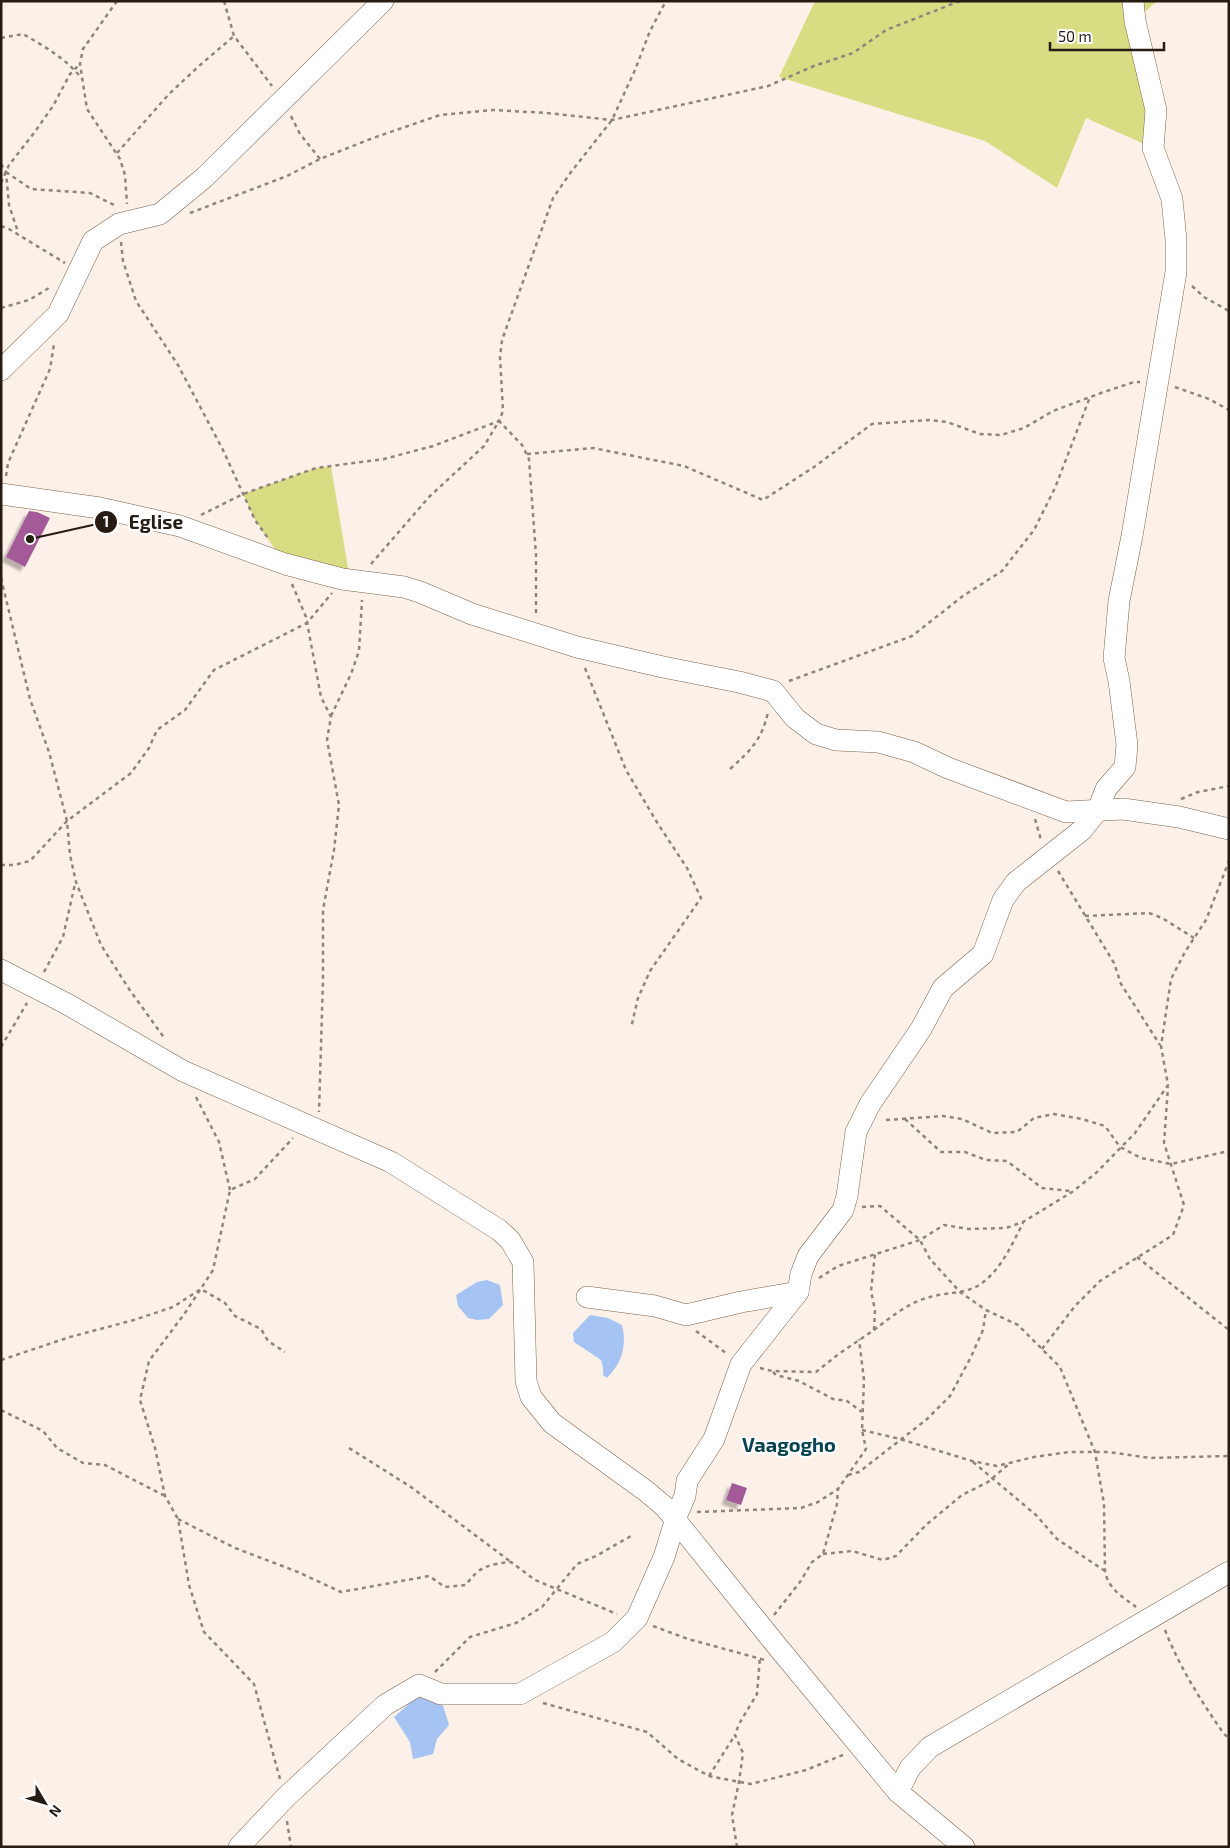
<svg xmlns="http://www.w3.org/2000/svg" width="1230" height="1848" viewBox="0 0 1230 1848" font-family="'Exo 2',sans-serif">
  <defs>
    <filter id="shadow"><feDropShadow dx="-4.5" dy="4.5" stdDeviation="1" flood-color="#0004"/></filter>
  </defs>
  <rect width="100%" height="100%" fill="#fcf1e8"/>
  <g fill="#d8dd84">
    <polygon points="815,1 1157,1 1135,21 1153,148 1086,118 1057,188 985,141 779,77"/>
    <polygon points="331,466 350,580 285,564 255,520 243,494 316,468"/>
  </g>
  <g fill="#a5c3f3">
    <polygon points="487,1280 500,1285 503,1305 489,1319 477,1320 468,1318 458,1306 456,1295 477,1282"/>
    <path d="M590,1315L608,1318L622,1325C627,1346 622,1363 607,1378L603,1375V1367L601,1360L574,1342L573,1333Z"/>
    <polygon points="418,1696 441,1699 449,1725 437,1739 433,1754 413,1759 410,1742 394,1717"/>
  </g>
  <g fill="#a45a99" filter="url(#shadow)">
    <polygon points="29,511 37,512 50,518 25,567 6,557"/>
    <polygon points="732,1483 747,1488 741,1505 726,1500"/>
  </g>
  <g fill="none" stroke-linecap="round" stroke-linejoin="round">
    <defs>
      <g id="minor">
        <polyline points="1,370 58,314 93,241 119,224 160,214 205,177 383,1"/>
        <polyline points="1,494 100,508 180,526 285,564 342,579 404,587 420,592 472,614 577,647 663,667 739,682 773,691 795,718 816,734 836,740 878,742 914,752 948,768 1066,812 1123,809 1179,817 1229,829"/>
        <polyline points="1,970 67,1004 183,1071 391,1162 499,1230 510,1240 523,1262 526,1381 531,1397 552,1423 646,1491 665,1507 777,1646 898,1792 964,1847"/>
        <polyline points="587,1297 655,1306 686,1315 741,1302 798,1292"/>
        <polyline points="898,1792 910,1768 930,1747 1229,1572"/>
        <polyline points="239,1847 285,1798 385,1705 419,1685 441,1694 520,1694 613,1642 637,1618 664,1557 678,1512 685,1496 687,1481 714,1439 741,1364 798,1292 801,1274 808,1256 843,1210 847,1196 856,1132 870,1104 921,1029 943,988 983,954 1003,900 1016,882 1082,830 1098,810 1106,789 1125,767 1127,745 1119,681 1114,658 1119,601 1132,536 1176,272 1176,240 1172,199 1153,148 1156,110 1135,21 1133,1"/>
      </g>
    </defs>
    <use href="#minor" stroke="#7a634f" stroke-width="22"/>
    <g stroke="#8f857c" stroke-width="2.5" stroke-dasharray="4 4" stroke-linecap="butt">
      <polyline points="117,1 83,49 80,64 87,109 120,159 125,175 127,204"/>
      <polyline points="224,1 234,36 272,86"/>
      <path d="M1,38L23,34C44,46 68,60 82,79"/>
      <polyline points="291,116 300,134 320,159"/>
      <polyline points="117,153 169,94 199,66 234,36"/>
      <polyline points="1,164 6,172 9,205 18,232"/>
      <polyline points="6,172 31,189 90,193 116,206"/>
      <polyline points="1,183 9,165 34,133 53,106 70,74 80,64"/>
      <polyline points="190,213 287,176 320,159 373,138 440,115 493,110 547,113 612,120 768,86 814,66 853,53 886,30 960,1"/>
      <polyline points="1,226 9,229 65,263"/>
      <polyline points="121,242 123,261 136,301 178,365 223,450 255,520 268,538"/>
      <polyline points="1192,286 1204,297 1229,311"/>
      <polyline points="1,308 29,300 49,288"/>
      <polyline points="1175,387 1209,399 1229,410"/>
      <polyline points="527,454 593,448 684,466 763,500 814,467 872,424 929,420 947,422 980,434 1001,435 1024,428 1053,411 1101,393 1134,382 1140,382"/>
      <polyline points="6,476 8,463 50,369 54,344"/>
      <polyline points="201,515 243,494 316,468 384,459 433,446 499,421 503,411 500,357 502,340 553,198 571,172 612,120 635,70 650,31 666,1"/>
      <polyline points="371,564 429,497 484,446 499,421 522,445 529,459 536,555 536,615"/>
      <polyline points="1,578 30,699 49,752 67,821 70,855 76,882 101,945 129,989 165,1039"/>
      <polyline points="292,584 306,617 321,697 331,717 327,740 339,805 334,850 323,910 323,979 319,1112"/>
      <polyline points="585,668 626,770 658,824 687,868 701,898 650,971 638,998 631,1028"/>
      <polyline points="789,681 912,636 963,596 1002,571 1034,530 1055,488 1090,397"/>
      <polyline points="331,716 351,674 359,651 362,600"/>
      <path d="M730,769C750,751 762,740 768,712"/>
      <polyline points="1181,799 1198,792 1229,786"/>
      <polyline points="1035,819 1041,840"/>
      <polyline points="1,865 14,865 30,861 67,821 131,773 149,748 157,730 185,710 214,670 307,623 332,593"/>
      <polyline points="1058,871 1114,963 1121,984 1160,1045"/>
      <polyline points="1085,916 1149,913 1162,918 1194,938"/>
      <polyline points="44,972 63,937 75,884"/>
      <polyline points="1,1047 27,1003"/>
      <polyline points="196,1097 219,1142 230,1190"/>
      <polyline points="905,1119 941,1152 965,1152 986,1160 1007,1161 1042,1188 1070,1191"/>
      <polyline points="886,1120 943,1116 962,1119 992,1133 1017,1132 1034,1118 1054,1114 1082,1119 1105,1126 1120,1147 1141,1158 1171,1164 1229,1151"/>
      <path d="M862,1207L880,1206L920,1240L930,1259L960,1292L986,1310L1018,1325L1060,1367L1095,1452L1104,1504L1105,1571C1108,1589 1123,1597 1136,1607"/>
      <polyline points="1137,1257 1229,1330"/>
      <polyline points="819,1278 838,1266 920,1240 944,1225 969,1229 1006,1228 1023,1222 1072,1192 1096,1173 1135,1133 1168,1085 1161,1046 1171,979 1185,952 1206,920 1229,861"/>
      <path d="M874,1330C891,1317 909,1302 930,1297C947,1292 968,1294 982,1283C1002,1268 1012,1244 1023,1223"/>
      <polyline points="696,1331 726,1353"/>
      <polyline points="1042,1349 1075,1306 1100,1281 1173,1235 1184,1205 1164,1143 1168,1087"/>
      <polyline points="1,1360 70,1337 134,1320 173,1307 201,1289 225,1303 235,1316 261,1329 268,1341 285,1352"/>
      <polyline points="760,1368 772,1371 816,1372 840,1353 874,1330 875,1310 871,1291 875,1254"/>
      <polyline points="773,1372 776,1375 799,1381 833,1399 847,1401 862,1412"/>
      <polyline points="1,1410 43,1431 57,1448 83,1463 105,1465 165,1496"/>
      <polyline points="862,1430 900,1439 972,1461 997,1466 1034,1457 1069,1452 1109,1452 1150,1458 1229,1456"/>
      <polyline points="349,1448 411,1487 511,1562"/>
      <polyline points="973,1462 1036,1515 1057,1539 1105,1571"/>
      <polyline points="848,1475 859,1472 926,1420 950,1396 971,1357 983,1330 986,1310"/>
      <polyline points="697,1512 801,1508 818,1502 838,1489"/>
      <path d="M178,1519L235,1548L298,1572L341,1592L429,1576L445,1587L466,1585C479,1566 490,1564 511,1562L535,1580L617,1614"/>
      <polyline points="823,1554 852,1551 883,1560 896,1556 926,1525 962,1495 988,1482 1010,1463"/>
      <polyline points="774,1615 800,1582 812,1562 823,1554 837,1504 838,1489 866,1449 862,1430 864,1380 859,1339"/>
      <polyline points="653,1626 688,1639 765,1660"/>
      <path d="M1165,1630C1180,1668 1201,1701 1224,1734L1229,1738"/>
      <polyline points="435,1672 470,1637 516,1623 542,1607 577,1564 596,1556 631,1536"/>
      <polyline points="543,1703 647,1732 678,1759 709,1776 751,1784 806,1770 843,1755"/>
      <polyline points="709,1776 735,1735"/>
      <polyline points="280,1779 254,1684 204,1632 189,1585 178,1519 165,1496 155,1448 140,1400 149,1361 185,1313 213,1270 230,1190 255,1179 293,1138"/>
      <polyline points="287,1821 291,1847"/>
      <polyline points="737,1847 732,1815 739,1782 743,1753 735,1735 739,1724 757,1694 760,1657"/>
    </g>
    <use href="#minor" stroke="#fff" stroke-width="21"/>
  </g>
  <g text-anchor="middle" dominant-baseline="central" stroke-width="4.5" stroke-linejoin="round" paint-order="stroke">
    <g font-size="20" font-weight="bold" fill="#074450" stroke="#fff">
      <text x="789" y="1444">Vaagogho</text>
    </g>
  </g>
  <path fill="none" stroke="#261c14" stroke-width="2" d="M30 539L106 522"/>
  <g fill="#261c14" stroke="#fff" stroke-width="2">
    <circle cx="30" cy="539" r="5"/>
    <circle cx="106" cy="522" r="12"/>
  </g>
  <g font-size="15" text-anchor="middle" font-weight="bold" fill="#fff">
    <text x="106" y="527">1</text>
  </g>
  <g font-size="19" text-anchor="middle" font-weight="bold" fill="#261c14" stroke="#fff" stroke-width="4.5" stroke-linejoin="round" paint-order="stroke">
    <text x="156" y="529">Eglise</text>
  </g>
  <rect width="1230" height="1848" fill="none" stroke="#261c14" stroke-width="5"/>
  <g transform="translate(45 1803) rotate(128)" stroke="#ffffff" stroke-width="4" paint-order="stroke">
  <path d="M0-4L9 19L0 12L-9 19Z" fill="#261c14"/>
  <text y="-8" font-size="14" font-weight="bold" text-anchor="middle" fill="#261c14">N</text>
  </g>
  <path d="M1050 42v8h114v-8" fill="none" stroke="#261c14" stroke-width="2.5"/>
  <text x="1058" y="42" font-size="15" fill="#261c14" stroke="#ffffff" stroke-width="4" paint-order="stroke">50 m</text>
</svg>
